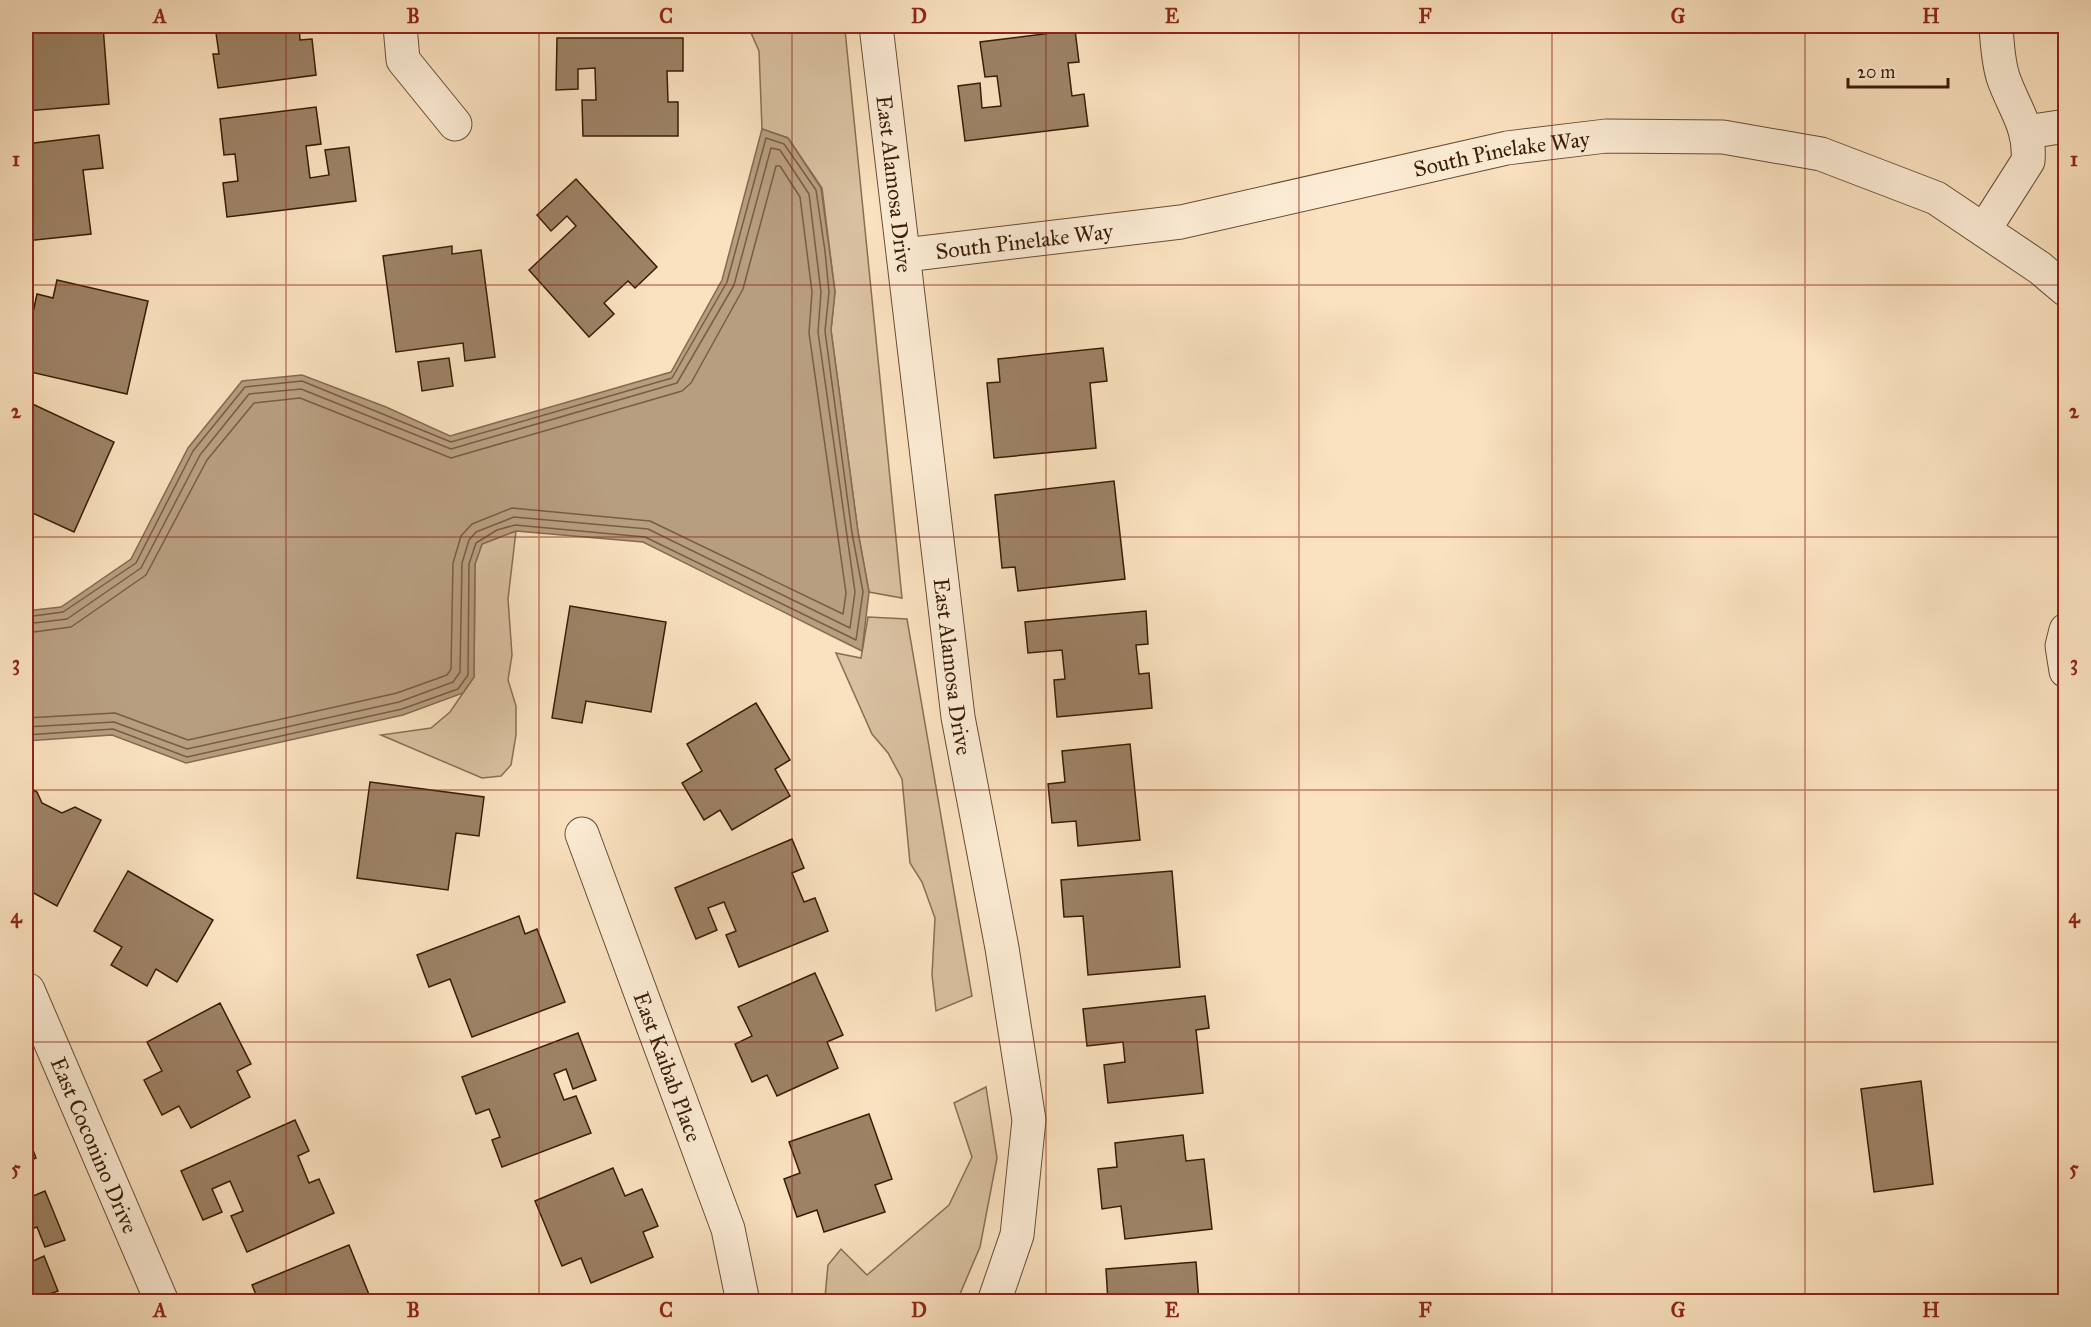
<svg xmlns="http://www.w3.org/2000/svg" width="2091" height="1327" viewBox="0 0 2091 1327" font-family="'IM FELL Great Primer',serif">
  <rect width="100%" height="100%" fill="#fae1bf"/>
  <filter id="stains"><feTurbulence type="fractalNoise" baseFrequency=".00333" numOctaves="4"/><feColorMatrix values="0 0 0 0 .2 0 0 0 0 .09 0 0 0 0 .02 0 0 0 .5 -.17"/></filter>
  <radialGradient id="worn" r=".72"><stop offset=".6" stop-color="#630" stop-opacity="0"/><stop offset="1" stop-color="#630" stop-opacity=".3"/></radialGradient>
  <g fill="#d9c0a0" stroke="#896e53" stroke-width="1.5">
    <polygon points="748,26 843,26 845,30 902,598 869,592 858,532 831,330 835,292 822,188 788,138 762,129 759,51"/>
    <polygon points="516,531 508,599 512,655 508,680 516,706 516,735 511,765 501,776 482,778 381,735 431,728 450,712 474,677 475,564 482,544"/>
    <polygon points="868,617 907,619 972,996 936,1011 932,975 935,918 922,882 910,863 902,779 888,753 872,734 836,653 861,658"/>
    <polygon points="986,1087 997,1158 980,1247 957,1301 816,1301 825,1297 828,1265 841,1249 867,1275 949,1205 972,1157 954,1103"/>
  </g>
  <polygon fill="#b89e80" stroke="#856a4f" stroke-width="1.5" points="762,129 788,138 821,188 835,292 831,330 858,532 869,592 862,651 643,542 516,531 482,544 475,564 474,677 463,693 403,715 186,763 112,735 26,741 26,611 61,607 131,559 188,448 242,381 302,375 386,407 450,436 671,372 722,280"/>
  <g fill="none" stroke-linecap="round" stroke-linejoin="round">
    <g stroke="#785d43" stroke-width="1.5">
      <polyline points="26,617 63,612 136,563 193,451 245,387 302,381 451,442 672,378 727,282 766,138 784,144 816,190 825,251 829,292 825,331 852,533 863,592 856,640 645,537 515,525 497,530 476,543 469,564 468,675 458,689 402,709 187,757 113,729 26,735"/>
      <polyline points="26,624 67,619 141,568 200,455 249,394 301,389 451,449 677,383 734,285 771,148 780,150 809,194 821,292 818,332 855,592 850,628 648,529 514,517 476,532 469,540 462,563 460,672 453,682 399,702 187,749 114,722 26,727"/>
      <polyline points="26,633 71,627 146,575 207,460 254,403 300,398 451,458 682,391 691,383 743,289 776,166 780,166 800,197 812,292 809,333 846,593 843,614 650,521 512,508 472,524 461,536 453,563 451,669 447,675 397,693 188,740 115,713 26,718"/>
    </g>
  </g>
  <g fill="#9d8266" stroke="#391c06" stroke-width="1.5">
    <polygon points="26,26 103,26 109,104 26,111"/>
    <polygon points="215,26 299,26 300,40 312,39 316,75 218,88 213,54 219,54"/>
    <polygon points="316,26 339,26 340,28 317,30"/>
    <polygon points="1075,30 1079,62 1068,63 1072,96 1084,94 1088,126 965,141 958,86 980,83 982,108 1001,106 997,76 985,77 980,42"/>
    <polygon points="557,38 683,38 683,71 667,71 668,102 678,102 678,136 583,136 582,100 596,100 595,68 578,69 578,89 556,90"/>
    <polygon points="316,107 321,144 306,146 310,178 329,175 325,150 349,147 356,201 227,217 223,183 238,181 235,154 224,155 220,119"/>
    <polygon points="99,135 103,168 83,170 91,234 26,241 26,144"/>
    <polygon points="576,179 657,267 635,288 628,281 604,303 614,314 589,337 529,270 576,226 567,216 551,231 537,215"/>
    <polygon points="452,246 452,254 481,250 495,357 465,361 463,343 396,352 383,256"/>
    <polygon points="57,280 148,301 127,394 26,371 26,345 37,294 53,298"/>
    <polygon points="1103,348 1107,381 1090,383 1096,448 994,458 987,383 1000,382 998,359"/>
    <polygon points="449,358 453,386 422,391 418,362"/>
    <polygon points="26,401 114,442 74,532 26,510"/>
    <polygon points="1114,481 1125,579 1018,591 1015,567 1002,568 995,495"/>
    <polygon points="570,606 666,622 651,712 586,701 582,723 552,718"/>
    <polygon points="1146,611 1148,644 1136,645 1139,674 1149,673 1152,708 1057,717 1054,680 1065,679 1062,650 1028,653 1025,622"/>
    <polygon points="756,703 790,760 775,769 790,796 732,830 720,810 704,820 682,783 702,771 687,744"/>
    <polygon points="1130,744 1140,840 1078,846 1076,821 1052,823 1048,784 1065,782 1062,751"/>
    <polygon points="370,782 484,797 479,836 456,833 448,890 357,878"/>
    <polygon points="26,786 37,792 42,803 62,813 75,807 101,820 57,906 30,891 26,881"/>
    <polygon points="792,839 804,868 792,873 804,902 815,898 828,931 739,967 726,935 736,931 724,902 708,908 717,930 696,939 675,888"/>
    <polygon points="128,871 213,920 177,982 156,969 147,986 111,965 122,947 94,931"/>
    <polygon points="1172,871 1180,967 1088,975 1083,916 1064,917 1061,880"/>
    <polygon points="519,916 525,934 537,929 565,1002 472,1037 450,979 429,987 417,955"/>
    <polygon points="815,973 843,1035 827,1042 838,1068 777,1096 767,1075 752,1082 735,1044 752,1036 738,1007"/>
    <polygon points="1205,996 1209,1028 1196,1030 1203,1093 1108,1103 1104,1065 1125,1062 1123,1042 1087,1046 1083,1009"/>
    <polygon points="220,1003 251,1064 237,1071 250,1097 191,1128 179,1106 162,1115 144,1080 162,1071 147,1042"/>
    <polygon points="578,1033 596,1080 573,1089 566,1069 554,1074 564,1100 576,1096 591,1133 502,1167 492,1140 500,1137 489,1109 476,1114 462,1077"/>
    <polygon points="1921,1081 1933,1184 1874,1192 1861,1089"/>
    <polygon points="869,1114 892,1179 875,1185 885,1212 824,1232 817,1210 797,1217 784,1179 800,1173 789,1142"/>
    <polygon points="295,1120 309,1151 298,1156 309,1183 319,1179 334,1213 247,1252 231,1216 243,1211 230,1181 212,1189 222,1212 203,1220 181,1171"/>
    <polygon points="26,1131 36,1158 26,1162"/>
    <polygon points="1183,1135 1186,1161 1204,1159 1212,1229 1125,1239 1121,1206 1102,1209 1098,1169 1117,1167 1115,1143"/>
    <polygon points="613,1168 625,1196 642,1189 658,1226 643,1232 653,1257 591,1283 581,1258 562,1266 535,1201"/>
    <polygon points="45,1191 65,1240 45,1247 37,1227 26,1231 26,1199"/>
    <polygon points="349,1245 372,1302 259,1302 252,1285"/>
    <polygon points="26,1248 31,1262 44,1256 58,1291 26,1302"/>
    <polygon points="1196,1262 1199,1302 1108,1302 1106,1269"/>
  </g>
  <g fill="none" stroke-linecap="round" stroke-linejoin="round">
    <defs>
      <g id="minor">
        <polyline points="400,26 403,60 455,124"/>
        <path id="s1" d="M876,26L958,717L1002,948L1029,1120L1017,1235L994,1302"/>
        <polyline points="2027,132 2066,126"/>
        <path d="M1984,230L2028,161C2031,127 2013,107 2003,77C1998,61 1997,42 1996,26"/>
        <path id="s2" d="M905,255L1181,222L1507,148L1606,136L1723,137L1821,154L1936,198L2040,268L2066,290"/>
        <polyline points="2066,630 2062,646 2066,671"/>
        <path id="s3" d="M582,834L728,1229L743,1302"/>
        <path id="s4" d="M26,991L28,990L162,1302"/>
      </g>
    </defs>
    <use href="#minor" stroke="#694d34" stroke-width="35"/>
    <use href="#minor" stroke="#fcecd5" stroke-width="33"/>
  </g>
  <path fill="none" stroke="#8f2418" stroke-width="1.5" stroke-opacity="0.55" d="M286,26V1302M539,26V1302M792,26V1302M1046,26V1302M1299,26V1302M1552,26V1302M1805,26V1302M26,285H2066M26,537H2066M26,790H2066M26,1042H2066"/>
  <g text-anchor="middle" dominant-baseline="central" stroke-width="5" stroke-linejoin="round" paint-order="stroke">
    <g font-size="22" fill="#391c06" stroke="#fcecd5">
      <text stroke="none"><textPath href="#s2" startOffset="606">South Pinelake Way</textPath></text>
      <text stroke="none"><textPath href="#s1" startOffset="159">East Alamosa Drive</textPath></text>
      <text stroke="none"><textPath href="#s2" startOffset="120">South Pinelake Way</textPath></text>
      <text stroke="none"><textPath href="#s1" startOffset="645">East Alamosa Drive</textPath></text>
      <text stroke="none"><textPath href="#s3" startOffset="248">East Kaibab Place</textPath></text>
      <text stroke="none"><textPath href="#s4" startOffset="171">East Coconino Drive</textPath></text>
    </g>
  </g>
  <rect width="2091" height="1327" fill="none" stroke="#fae1bf" stroke-width="66"/>
  <path d="M1848 78v9h100v-9" fill="none" stroke="#391c06" stroke-width="3"/>
  <text x="1857" y="78" font-size="18" fill="#391c06" stroke="#fcecd5" stroke-width="4.5" paint-order="stroke">20 m</text>
  <rect x="33" y="33" width="2025" height="1261" fill="none" stroke="#8f2418" stroke-width="2"/>
  <g font-size="20" text-anchor="middle" font-weight="bold" fill="#8f2418">
    <text x="160" y="23">A</text>
    <text x="413" y="23">B</text>
    <text x="666" y="23">C</text>
    <text x="919" y="23">D</text>
    <text x="1172" y="23">E</text>
    <text x="1425" y="23">F</text>
    <text x="1678" y="23">G</text>
    <text x="1931" y="23">H</text>
    <text x="16" y="166">1</text>
    <text x="2074" y="166">1</text>
    <text x="16" y="418">2</text>
    <text x="2074" y="418">2</text>
    <text x="16" y="670">3</text>
    <text x="2074" y="670">3</text>
    <text x="16" y="923">4</text>
    <text x="2074" y="923">4</text>
    <text x="16" y="1175">5</text>
    <text x="2074" y="1175">5</text>
    <text x="160" y="1317">A</text>
    <text x="413" y="1317">B</text>
    <text x="666" y="1317">C</text>
    <text x="919" y="1317">D</text>
    <text x="1172" y="1317">E</text>
    <text x="1425" y="1317">F</text>
    <text x="1678" y="1317">G</text>
    <text x="1931" y="1317">H</text>
  </g>
  <rect width="100%" height="100%" filter="url(#stains)"/>
  <rect width="100%" height="100%" fill="url(#worn)"/>
</svg>
